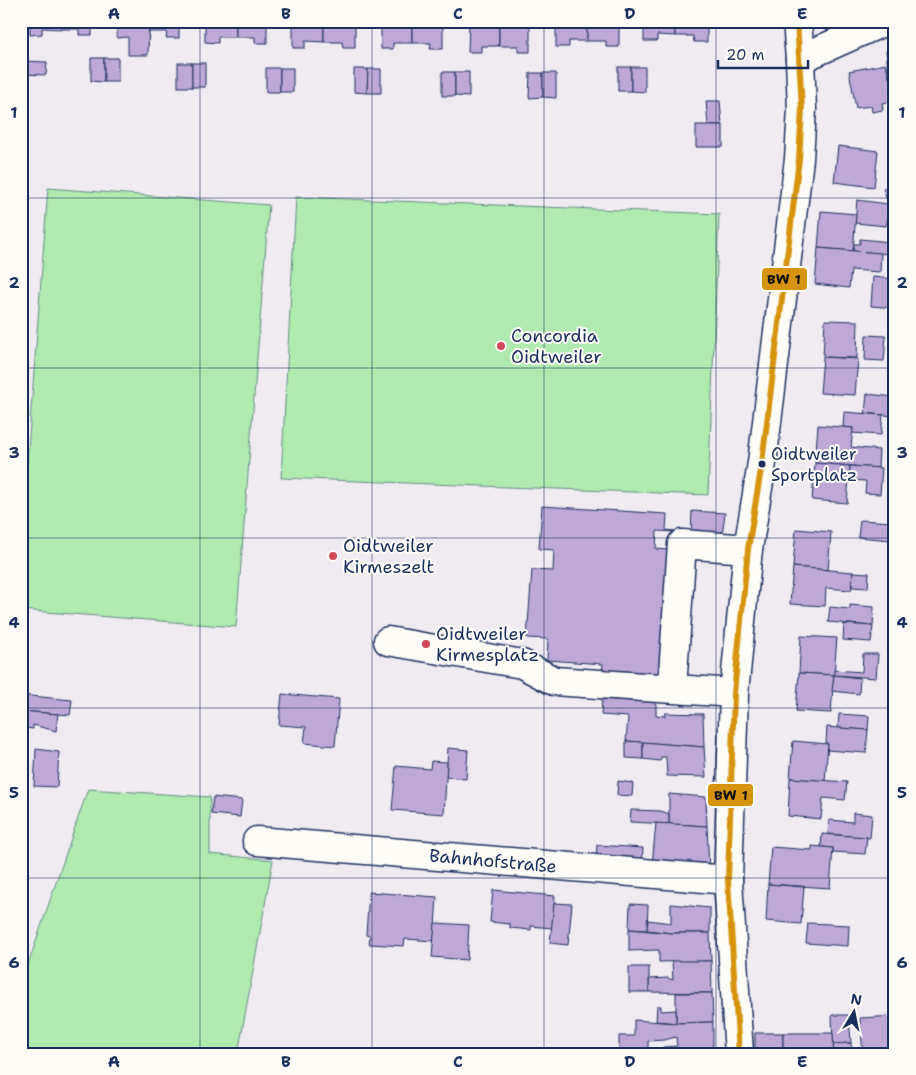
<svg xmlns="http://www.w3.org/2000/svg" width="916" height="1075" viewBox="0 0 916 1075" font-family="'Shantell Sans',sans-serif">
  <rect width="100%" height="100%" fill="#f0ebf1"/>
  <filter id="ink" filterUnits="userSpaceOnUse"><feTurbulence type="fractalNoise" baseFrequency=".02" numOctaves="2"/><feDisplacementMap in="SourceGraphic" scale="10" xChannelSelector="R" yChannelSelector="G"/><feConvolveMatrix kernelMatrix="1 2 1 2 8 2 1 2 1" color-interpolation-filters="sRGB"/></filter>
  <g filter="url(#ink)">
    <g fill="#afeaaf" stroke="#658c86">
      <polygon points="48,188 269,205 236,627 21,610 21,542"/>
      <polygon points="296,197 719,214 708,495 281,478"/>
      <polygon points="88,789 210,797 210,854 273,860 238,1054 21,1054 21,985"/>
    </g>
    <g fill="#bea8d7" stroke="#1b2f5e">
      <polygon points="30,21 61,21 61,29 42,28 42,34 30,35"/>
      <polygon points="61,21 92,21 92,35 79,35 79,29 61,29"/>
      <polygon points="117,21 149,21 148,55 128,55 128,37 117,38"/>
      <polygon points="149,21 179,21 179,38 166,38 167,32 149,32"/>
      <polygon points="205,21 236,21 236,37 218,37 218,43 205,42"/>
      <polygon points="236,21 267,21 267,43 255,43 255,37 236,37"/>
      <polygon points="293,21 324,21 324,42 305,41 305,48 293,48"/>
      <polygon points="324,21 355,21 355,48 343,48 342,42 324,42"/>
      <polygon points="381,21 412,21 412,43 393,43 393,49 381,49"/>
      <polygon points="412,21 443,21 443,49 430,49 431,43 412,43"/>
      <polygon points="469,21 499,21 499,46 481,46 481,52 468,52"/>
      <polygon points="499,21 530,21 530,52 518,52 518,46 499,46"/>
      <polygon points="556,21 587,21 587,41 569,41 569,47 556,47"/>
      <polygon points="587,21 619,21 619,47 606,47 606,41 587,41"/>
      <polygon points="644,21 675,21 675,36 657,35 657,41 644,41"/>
      <polygon points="675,21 707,21 707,42 694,42 693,36 675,36"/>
      <polygon points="895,49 895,77 889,78 886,51"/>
      <polygon points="91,58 104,58 104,82 91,81"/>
      <rect x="104" y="58" width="14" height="24"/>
      <polygon points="23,61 47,62 46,75 22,74"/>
      <rect x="178" y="63" width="14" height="24"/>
      <rect x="192" y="63" width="13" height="24"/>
      <polygon points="886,64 889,78 895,77 895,89 892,90 894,101 882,103 883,110 872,112 871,106 856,108 849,71"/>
      <rect x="618" y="67" width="13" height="24"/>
      <polygon points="631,67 645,67 645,92 631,91"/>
      <rect x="266" y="68" width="14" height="24"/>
      <rect x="280" y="68" width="13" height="24"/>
      <polygon points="354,69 368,69 367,93 354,92"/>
      <polygon points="368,69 381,69 381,93 367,93"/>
      <rect x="442" y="72" width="13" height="24"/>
      <polygon points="455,72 469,72 469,97 455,96"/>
      <polygon points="530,73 543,73 543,97 529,98"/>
      <polygon points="543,73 556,73 556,98 543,97"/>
      <polygon points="706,101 720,101 722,125 708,125"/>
      <rect x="696" y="125" width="27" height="22"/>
      <polygon points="838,146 878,151 874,187 834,182"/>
      <polygon points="895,183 895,201 888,204 883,188"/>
      <polygon points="857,200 888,204 892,202 886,226 855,223"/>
      <polygon points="821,211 856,214 853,251 818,248"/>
      <polygon points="860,239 891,242 890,254 853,251 854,244 860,244"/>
      <polygon points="818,248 881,253 880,272 851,270 849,288 815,284"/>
      <polygon points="873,277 895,279 895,308 871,306"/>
      <polygon points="825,320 858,321 857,358 823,357"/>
      <polygon points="866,335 886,336 884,361 865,360"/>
      <polygon points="823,357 858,359 855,395 820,393"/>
      <polygon points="867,394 895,397 894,416 865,413"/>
      <polygon points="844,412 883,415 881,435 852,433 853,428 843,427"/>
      <polygon points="818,425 853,428 851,447 879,450 878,468 815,463"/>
      <polygon points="815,463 850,466 847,503 812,500"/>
      <polygon points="850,466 882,468 880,494 865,493 866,481 849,480"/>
      <polygon points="542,506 667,514 666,530 676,531 676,532 657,531 656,549 669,550 661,675 602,671 603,664 547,660 548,639 527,638 532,570 553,571 554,550 539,549"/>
      <polygon points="692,511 725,513 722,536 691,534"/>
      <polygon points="860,520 893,522 891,540 858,537"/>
      <polygon points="796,529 831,532 828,570 793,567"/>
      <polygon points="793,567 853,572 851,590 826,588 825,606 790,604"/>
      <polygon points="853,572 869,573 868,588 852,587"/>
      <polygon points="850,605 874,607 873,626 828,622 830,607 850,609"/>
      <polygon points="844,624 873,626 871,642 843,640"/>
      <polygon points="801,636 837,638 834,675 799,673"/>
      <polygon points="863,654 878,654 876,678 834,675 834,670 862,672"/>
      <polygon points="799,673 834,675 831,713 796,711"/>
      <polygon points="834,675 860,678 859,694 832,691"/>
      <polygon points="282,694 339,699 335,746 304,743 306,727 279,725"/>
      <polygon points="21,695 72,700 70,715 21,711"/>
      <polygon points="602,699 656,702 656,715 665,716 665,713 703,714 704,747 626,741 628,717 601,715"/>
      <polygon points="21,711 58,714 56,731 33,725 33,729 21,727"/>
      <polygon points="839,714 869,716 868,730 838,728"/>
      <polygon points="827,727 868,730 866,753 827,750 828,744 826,743"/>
      <polygon points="626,741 643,742 643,759 626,758"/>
      <polygon points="793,741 828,744 825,781 790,778"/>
      <polygon points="643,742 704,747 706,777 667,776 666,757 661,757 660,761 643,759"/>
      <polygon points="448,748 468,750 466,779 446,777"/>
      <polygon points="36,749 59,752 57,787 34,786"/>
      <polygon points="431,761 447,762 444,814 392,810 396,766 430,769"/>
      <polygon points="790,778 847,782 845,800 823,798 821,819 788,816"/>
      <polygon points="618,781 633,783 632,796 617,795"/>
      <polygon points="669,794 706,797 707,826 669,824"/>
      <polygon points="213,797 242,800 240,817 211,814"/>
      <polygon points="631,810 661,811 669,814 669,824 630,822"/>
      <polygon points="853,813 872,815 870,838 828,834 829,820 853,822"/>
      <polygon points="656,823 707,826 709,870 652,865"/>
      <polygon points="822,834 867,837 865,854 833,852 833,848 821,847"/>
      <polygon points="597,845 643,848 642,865 596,861"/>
      <polygon points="812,846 833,848 830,888 768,884 771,847 812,850"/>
      <polygon points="768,884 804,887 801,924 766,921"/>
      <polygon points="493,890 555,896 552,928 531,926 531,930 510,928 510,924 490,922"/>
      <polygon points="369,892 437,897 434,941 405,939 404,946 369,944 370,936 366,935"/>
      <polygon points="554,903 572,904 568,945 550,943"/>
      <polygon points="630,904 648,905 647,930 629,929"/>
      <polygon points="671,904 710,908 710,933 672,933 647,930 648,920 671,923"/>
      <polygon points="435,923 469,925 467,960 432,957"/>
      <polygon points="808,923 849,925 848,946 806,943"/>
      <polygon points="629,929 672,933 710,933 711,961 659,962 659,950 629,951"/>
      <polygon points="672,961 711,961 712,993 649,992 649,979 668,978 673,980"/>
      <rect x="629" y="967" width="20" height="25"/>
      <polygon points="676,993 712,993 713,1022 676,1023"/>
      <polygon points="657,1006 661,1006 661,1011 676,1010 676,1023 656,1021"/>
      <polygon points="832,1015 849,1015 851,1043 833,1044"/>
      <polygon points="895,1016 895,1054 863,1054 860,1018"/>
      <polygon points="634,1020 676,1023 713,1022 713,1054 663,1054 663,1047 677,1046 676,1037 664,1040 648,1041 648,1053 619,1051 619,1036 634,1036"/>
      <rect x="755" y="1033" width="28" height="21"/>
      <polygon points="783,1033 833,1033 834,1054 783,1054"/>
      <polygon points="851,1043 852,1054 834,1054 833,1044"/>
    </g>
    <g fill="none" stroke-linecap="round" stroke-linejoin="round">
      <defs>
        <g id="minor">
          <polyline points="800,59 885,21"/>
          <polyline points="388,641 522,664 554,681 734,693"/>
          <polyline points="672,688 682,544 748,549"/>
          <polyline points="257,841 728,880"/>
          <polyline points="739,1054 728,880 734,693 748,549 762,463 799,159 802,109 800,59 797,21"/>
        </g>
      </defs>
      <use href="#minor" stroke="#1b2f5e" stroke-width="31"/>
      <use href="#minor" stroke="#fdfcf7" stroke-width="28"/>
      <defs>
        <polyline id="bus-1" points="739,1054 728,880 734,693 748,549 762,463 799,159 802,109 797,21"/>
      </defs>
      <use href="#bus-1" stroke="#fdfcf7" stroke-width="10"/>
      <use href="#bus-1" stroke="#d6940e" stroke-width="6"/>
    </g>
  </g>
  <path fill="none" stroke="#1b2f5e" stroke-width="1" stroke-opacity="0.55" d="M200,21V1054M372,21V1054M544,21V1054M716,21V1054M21,198H895M21,368H895M21,538H895M21,708H895M21,878H895"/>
  <g fill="#d1495b" stroke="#fdfcf7" stroke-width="2">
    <circle cx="501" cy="346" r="5"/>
    <circle cx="333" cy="556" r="5"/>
    <circle cx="426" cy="644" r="5"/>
  </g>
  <circle fill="#1b2f5e" stroke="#fdfcf7" stroke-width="2" cx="762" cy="464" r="4.5"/>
  <g text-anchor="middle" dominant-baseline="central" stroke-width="4" stroke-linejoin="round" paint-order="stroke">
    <g font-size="17" fill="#1b2f5e" stroke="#fdfcf7" text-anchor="start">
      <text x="771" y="454">Oidtweiler<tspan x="771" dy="21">Sportplatz</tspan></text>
    </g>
    <g font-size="18" fill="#1b2f5e" stroke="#fdfcf7" text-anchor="start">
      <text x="511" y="336">Concordia<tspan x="511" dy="21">Oidtweiler</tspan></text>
      <text x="343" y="546">Oidtweiler<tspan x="343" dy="21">Kirmeszelt</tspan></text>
      <text x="436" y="634">Oidtweiler<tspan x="436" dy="21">Kirmesplatz</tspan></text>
    </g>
    <g font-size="18" fill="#1b2f5e" stroke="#fdfcf7">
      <text transform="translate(493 861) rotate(5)">Bahnhofstraße</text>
    </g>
  </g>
  <g stroke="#fdfcf7" stroke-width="2">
    <rect x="761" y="267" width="47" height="24" rx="5" fill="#d6940e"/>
    <rect x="707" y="783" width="47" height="24" rx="5" fill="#d6940e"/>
  </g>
  <g font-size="14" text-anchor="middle" font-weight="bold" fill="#111">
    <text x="784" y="284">BW 1</text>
    <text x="731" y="800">BW 1</text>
  </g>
  <rect width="916" height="1075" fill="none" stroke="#fdfcf7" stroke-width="55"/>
  <g transform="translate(854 1012) rotate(10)" stroke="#fdfcf7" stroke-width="4" paint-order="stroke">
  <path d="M0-4L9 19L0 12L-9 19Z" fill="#1b2f5e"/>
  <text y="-8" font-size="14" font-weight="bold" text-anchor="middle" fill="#1b2f5e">N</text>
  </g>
  <path d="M718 60v8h90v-8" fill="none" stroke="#1b2f5e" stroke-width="2.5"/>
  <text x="726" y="60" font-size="15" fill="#1b2f5e" stroke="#fdfcf7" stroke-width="4" paint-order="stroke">20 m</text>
  <rect x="28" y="28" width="860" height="1020" fill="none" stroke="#1b2f5e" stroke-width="2"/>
  <g font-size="16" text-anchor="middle" font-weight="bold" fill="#1b2f5e">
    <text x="114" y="19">A</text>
    <text x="286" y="19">B</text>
    <text x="458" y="19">C</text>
    <text x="630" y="19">D</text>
    <text x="802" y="19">E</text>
    <text x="14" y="118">1</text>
    <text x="902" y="118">1</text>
    <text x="14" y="288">2</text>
    <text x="902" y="288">2</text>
    <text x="14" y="458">3</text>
    <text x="902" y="458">3</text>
    <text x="14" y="628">4</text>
    <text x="902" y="628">4</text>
    <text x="14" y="798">5</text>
    <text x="902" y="798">5</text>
    <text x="14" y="968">6</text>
    <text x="902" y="968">6</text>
    <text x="114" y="1067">A</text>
    <text x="286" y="1067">B</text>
    <text x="458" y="1067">C</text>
    <text x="630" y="1067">D</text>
    <text x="802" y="1067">E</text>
  </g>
</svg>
